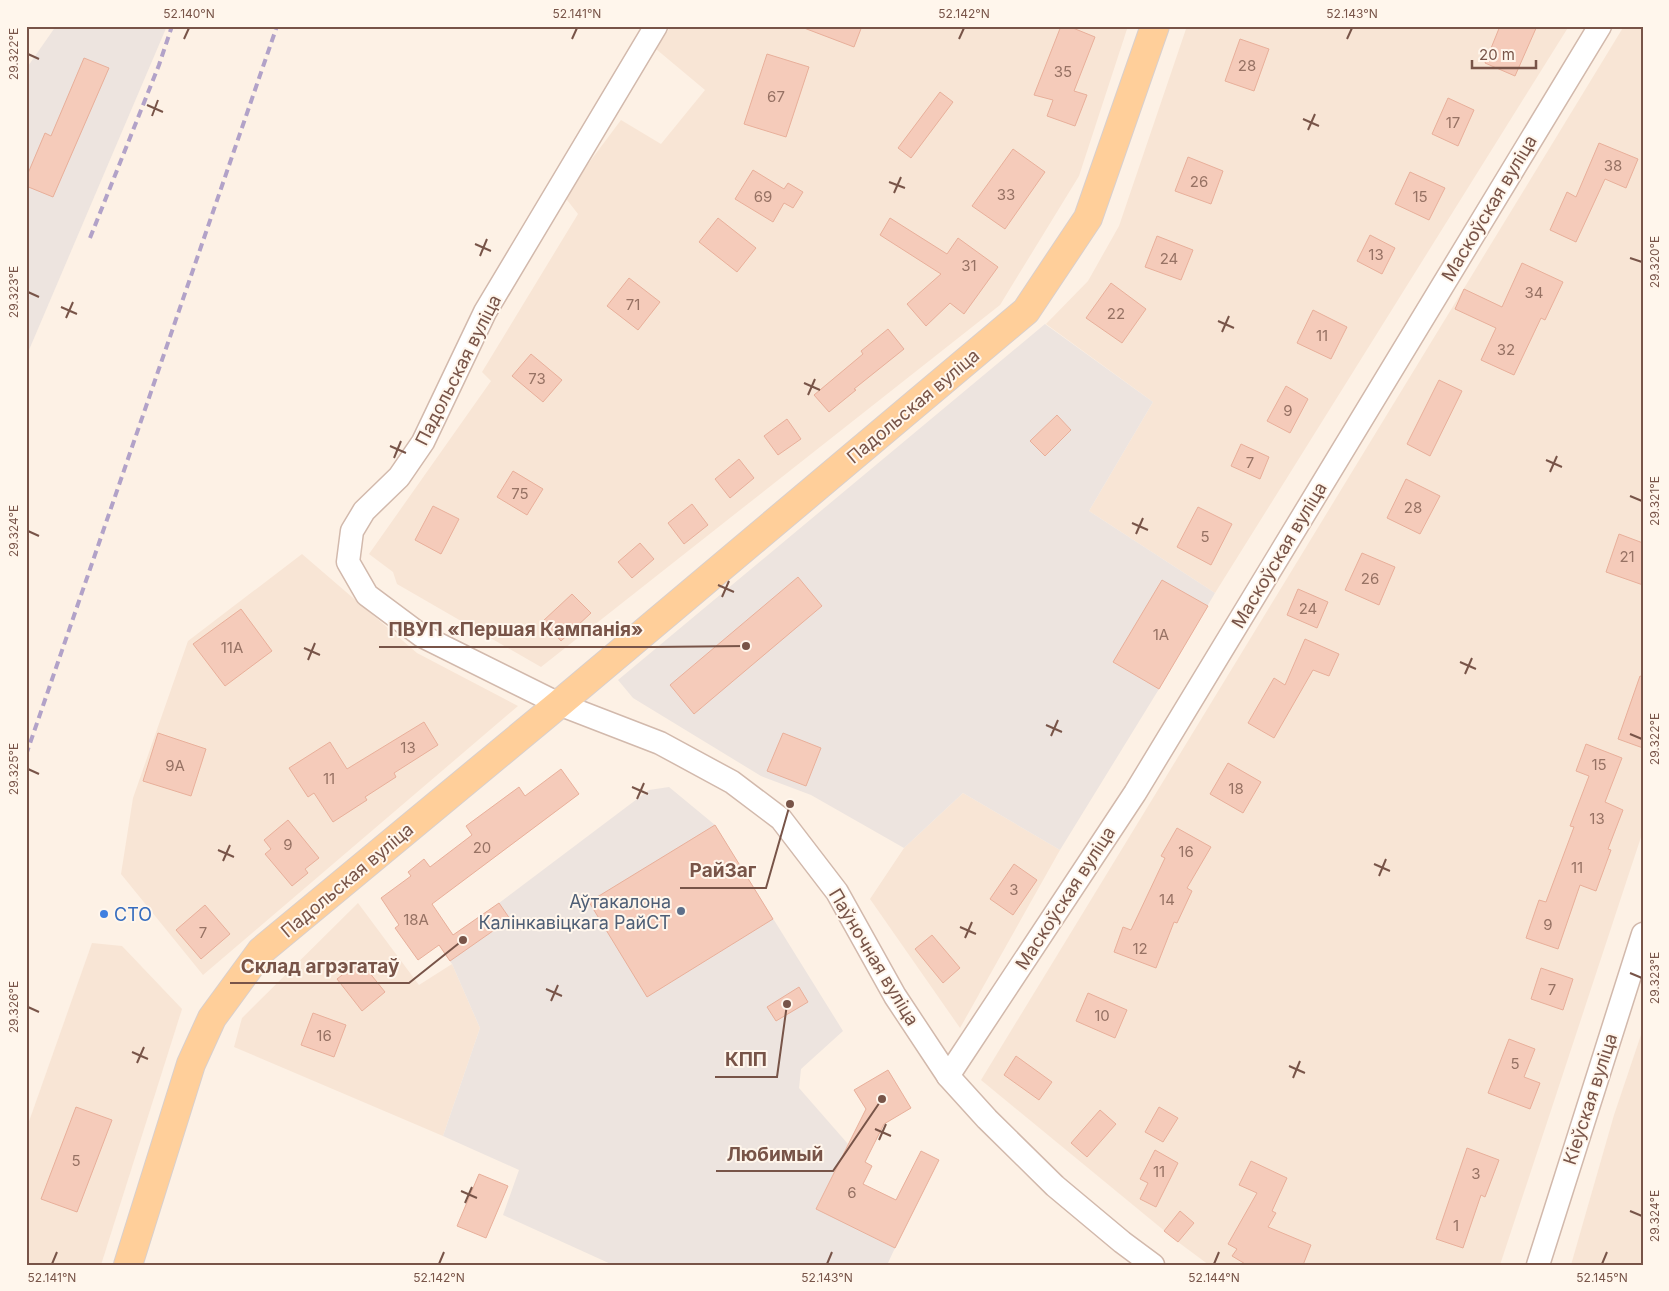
<svg xmlns="http://www.w3.org/2000/svg" width="1669" height="1291" viewBox="0 0 1669 1291" font-family="Inter,sans-serif">
  <rect width="100%" height="100%" fill="#fdf1e5"/>
  <g fill="#f8e5d5">
    <polygon points="671,26 1128,26 1079,176 1000,305 541,667 397,584 393,572 369,554 491,381 482,372 578,214 564,196 621,120 661,144 705,90 656,49"/>
    <polygon points="1187,26 1569,26 1215,593 1089,511 1153,402 1046,324 1088,281 1119,226"/>
    <polygon points="1624,26 1643,26 1643,831 1500,1265 1209,1265 1178,1242 981,1080"/>
    <polygon points="302,554 417,653 518,706 203,975 121,874 133,798 188,641"/>
    <polygon points="963,793 1060,850 960,1028 870,899 904,848"/>
    <polygon points="358,903 419,985 452,964 480,1028 443,1136 234,1047 242,1018"/>
    <polygon points="92,943 122,946 182,1009 101,1265 26,1265 26,1130"/>
    <polygon points="1643,1029 1643,1265 1571,1265 1614,1115"/>
  </g>
  <g fill="#ede4df">
    <polygon points="56,26 167,26 26,357 26,69"/>
    <polygon points="1045,324 1153,402 1089,511 1215,593 1159,689 1060,850 963,793 904,848 811,795 761,776 633,698 618,680"/>
    <polygon points="669,787 715,825 843,1031 801,1069 799,1088 848,1144 816,1209 895,1248 887,1265 613,1265 503,1215 519,1170 443,1136 480,1028 452,964 439,945 499,903 649,790"/>
  </g>
  <g fill="#f5cbba" stroke="#e8af9a">
    <polygon points="804,26 862,26 854,47 804,28"/>
    <polygon points="1061,26 1068,26 1095,37 1074,91 1087,95 1075,126 1047,116 1053,100 1034,95"/>
    <polygon points="1500,26 1537,26 1515,76 1485,63"/>
    <polygon points="1240,39 1269,49 1254,91 1225,81"/>
    <polygon points="767,54 809,67 786,137 744,124"/>
    <polygon points="84,58 109,68 53,197 26,186 26,178 45,133 51,136"/>
    <polygon points="940,92 953,102 911,158 898,148"/>
    <polygon points="1448,98 1474,110 1458,146 1432,134"/>
    <polygon points="1599,143 1638,159 1626,188 1605,179 1576,242 1550,230 1567,192 1576,197"/>
    <polygon points="1013,149 1045,172 1005,229 972,206"/>
    <polygon points="1188,157 1223,171 1211,204 1175,191"/>
    <polygon points="753,170 784,189 788,183 803,192 793,208 784,203 773,222 735,199"/>
    <polygon points="1410,172 1445,188 1429,220 1395,204"/>
    <polygon points="718,218 756,248 737,272 699,242"/>
    <polygon points="890,218 947,254 958,238 998,267 964,314 950,303 926,326 907,304 941,274 880,235"/>
    <polygon points="1370,235 1395,248 1382,274 1357,261"/>
    <polygon points="1157,236 1193,250 1181,280 1145,267"/>
    <polygon points="1522,263 1563,282 1545,320 1541,318 1514,375 1481,360 1496,328 1455,309 1464,289 1502,307"/>
    <polygon points="629,278 660,302 638,330 607,306"/>
    <polygon points="1111,283 1146,309 1122,343 1086,318"/>
    <polygon points="1313,310 1347,327 1331,359 1297,343"/>
    <polygon points="888,329 904,349 854,389 856,390 829,412 814,395 863,354 861,351"/>
    <polygon points="531,354 562,380 543,402 512,376"/>
    <polygon points="1439,380 1462,391 1430,456 1407,444"/>
    <polygon points="1286,386 1308,399 1290,433 1267,421"/>
    <polygon points="1057,415 1071,430 1045,456 1030,441"/>
    <polygon points="787,419 801,439 778,455 764,436"/>
    <polygon points="1241,444 1269,457 1260,479 1231,466"/>
    <polygon points="739,459 754,478 730,498 715,479"/>
    <polygon points="513,471 543,489 527,515 497,497"/>
    <polygon points="1406,479 1440,496 1420,534 1387,518"/>
    <polygon points="692,504 708,525 684,544 668,523"/>
    <polygon points="433,506 459,519 441,554 415,540"/>
    <polygon points="1198,507 1232,524 1211,565 1177,547"/>
    <polygon points="1619,534 1643,543 1643,585 1606,572"/>
    <polygon points="640,543 654,559 632,578 618,562"/>
    <polygon points="1362,553 1395,567 1379,605 1345,590"/>
    <polygon points="798,577 822,606 694,714 670,685"/>
    <polygon points="1162,580 1208,606 1159,689 1113,662"/>
    <polygon points="1298,589 1328,602 1317,628 1287,615"/>
    <polygon points="572,594 591,613 561,641 543,621"/>
    <polygon points="241,609 272,651 225,686 193,644"/>
    <polygon points="1305,639 1339,654 1329,676 1313,670 1274,738 1248,723 1274,678 1285,685"/>
    <polygon points="1640,676 1643,677 1643,748 1618,739"/>
    <polygon points="424,722 438,745 394,773 396,777 365,797 367,800 333,822 314,793 308,797 289,768 330,742 347,769"/>
    <polygon points="158,733 206,749 191,796 143,781"/>
    <polygon points="783,733 821,748 806,786 767,771"/>
    <polygon points="1586,744 1622,758 1605,802 1623,810 1608,849 1611,850 1596,891 1580,885 1558,949 1526,938 1539,900 1546,902 1574,827 1570,826 1589,776 1576,771"/>
    <polygon points="1228,763 1261,782 1243,813 1210,794"/>
    <polygon points="561,769 579,794 432,904 453,935 499,903 510,919 450,961 439,945 418,960 395,928 399,925 381,898 411,876 408,872 424,859 430,867 472,835 466,826 519,787 525,796"/>
    <polygon points="288,820 319,858 305,869 308,873 292,886 265,854 271,849 264,840"/>
    <polygon points="715,825 773,919 647,997 589,902"/>
    <polygon points="1177,828 1211,847 1187,888 1192,891 1177,923 1174,922 1156,968 1114,952 1123,927 1131,930 1165,858 1161,856"/>
    <polygon points="1014,864 1037,880 1013,915 990,899"/>
    <polygon points="205,905 230,934 201,959 176,930"/>
    <polygon points="932,935 960,968 943,983 915,949"/>
    <polygon points="360,961 385,992 362,1011 337,979"/>
    <polygon points="1541,968 1573,979 1563,1010 1531,999"/>
    <polygon points="799,987 808,1002 776,1021 767,1007"/>
    <polygon points="1088,993 1127,1010 1115,1038 1076,1021"/>
    <polygon points="313,1013 346,1025 334,1057 301,1045"/>
    <polygon points="1509,1039 1535,1049 1524,1077 1540,1083 1530,1109 1488,1093"/>
    <polygon points="1016,1056 1052,1082 1039,1100 1004,1075"/>
    <polygon points="888,1070 911,1108 884,1124 865,1162 872,1166 863,1184 896,1200 921,1151 939,1160 895,1248 816,1209 866,1109 854,1090"/>
    <polygon points="76,1107 112,1120 77,1212 41,1199"/>
    <polygon points="1159,1107 1178,1118 1163,1142 1145,1132"/>
    <polygon points="1100,1110 1116,1124 1087,1157 1071,1143"/>
    <polygon points="1467,1148 1499,1160 1485,1197 1481,1195 1463,1248 1436,1239"/>
    <polygon points="1155,1150 1178,1163 1156,1207 1140,1199 1148,1183 1140,1179"/>
    <polygon points="1251,1161 1287,1178 1272,1211 1276,1213 1268,1227 1311,1245 1303,1265 1247,1265 1232,1256 1237,1249 1228,1244 1257,1193 1239,1185"/>
    <polygon points="479,1174 508,1186 486,1238 457,1226"/>
    <polygon points="1180,1211 1194,1223 1178,1242 1164,1231"/>
  </g>
  <g fill="none" stroke-linecap="round" stroke-linejoin="round">
    <defs>
      <g id="minor">
        <polyline points="656,26 485,312 423,442 399,477 364,511 352,531 348,562 367,595 422,636 559,704 660,743 732,782 781,819 837,892 895,996 948,1076 987,1119 1055,1186 1122,1242 1153,1265"/>
        <polyline points="948,1076 1135,793 1600,26"/>
        <polyline points="1538,1265 1643,934"/>
      </g>
      <polyline id="major" points="128,1265 191,1064 212,1018 261,951 559,704 1026,311 1088,218 1155,26"/>
    </defs>
    <use href="#minor" stroke="#d2b9ac" stroke-width="25"/>
    <use href="#major" stroke="#d9cfcc" stroke-width="30"/>
    <use href="#minor" stroke="#fff" stroke-width="22"/>
    <use href="#major" stroke="#ffcf9a" stroke-width="28"/>
    <g stroke="#b2a2c8" stroke-width="4" stroke-dasharray="8 5" stroke-linecap="butt">
      <polyline points="90,238 159,65 172,26"/>
      <polyline points="26,755 277,26"/>
    </g>
  </g>
  <path fill="none" stroke="#785448" stroke-width="2" d="M184,39L189,28M572,39L577,28M959,39L964,28M1347,39L1352,28M28,54L39,59M147,105L163,112M152,116L158,100M1303,119L1319,126M1308,130L1315,114M889,182L905,188M894,193L901,177M475,244L491,251M480,256L487,239M1630,258L1642,262M28,292L39,297M61,307L77,314M66,318L73,302M1218,321L1234,328M1222,332L1229,316M804,383L820,390M808,395L815,379M390,446L406,453M394,458L401,441M1546,460L1562,467M1550,472L1557,456M1630,496L1642,501M1132,523L1148,530M28,531L39,536M1136,534L1143,518M718,585L734,592M722,597L729,581M304,648L320,655M308,660L315,643M1460,662L1476,669M1465,674L1472,658M1046,725L1062,732M1630,734L1642,739M1051,736L1058,720M28,769L39,774M632,787L648,794M637,799L644,783M218,850L234,857M223,861L230,845M1374,864L1390,871M1379,876L1386,859M960,927L976,934M965,938L972,922M1630,973L1642,978M546,989L562,996M551,1001L558,985M28,1007L39,1012M132,1052L148,1059M137,1063L144,1047M1289,1066L1305,1073M1293,1078L1300,1061M875,1129L891,1136M879,1140L886,1124M461,1191L477,1198M465,1203L472,1187M1630,1211L1642,1216M52,1264L57,1252M439,1264L444,1252M827,1264L832,1252M1214,1264L1219,1252M1602,1264L1607,1252"/>
  <circle fill="#5c6f8a" stroke="#fff6ec" stroke-width="2" cx="681" cy="911" r="5"/>
  <circle fill="#3f7fe0" stroke="#fff6ec" stroke-width="2" cx="104" cy="914" r="5"/>
  <g text-anchor="middle" dominant-baseline="central" stroke-width="4" stroke-linejoin="round" paint-order="stroke">
    <g font-size="15" fill="#977264">
      <text x="1247" y="65">28</text>
      <text x="1063" y="71">35</text>
      <text x="776" y="96">67</text>
      <text x="1453" y="122">17</text>
      <text x="1613" y="165">38</text>
      <text x="1199" y="181">26</text>
      <text x="1006" y="194">33</text>
      <text x="763" y="196">69</text>
      <text x="1420" y="196">15</text>
      <text x="1376" y="254">13</text>
      <text x="1169" y="258">24</text>
      <text x="969" y="265">31</text>
      <text x="1534" y="292">34</text>
      <text x="633" y="304">71</text>
      <text x="1116" y="313">22</text>
      <text x="1322" y="335">11</text>
      <text x="1506" y="349">32</text>
      <text x="537" y="378">73</text>
      <text x="1288" y="410">9</text>
      <text x="1250" y="462">7</text>
      <text x="520" y="493">75</text>
      <text x="1413" y="507">28</text>
      <text x="1205" y="536">5</text>
      <text x="1627" y="556">21</text>
      <text x="1370" y="578">26</text>
      <text x="1308" y="608">24</text>
      <text x="1161" y="634">1А</text>
      <text x="232" y="647">11А</text>
      <text x="408" y="747">13</text>
      <text x="1599" y="764">15</text>
      <text x="175" y="765">9А</text>
      <text x="329" y="778">11</text>
      <text x="1236" y="788">18</text>
      <text x="1597" y="818">13</text>
      <text x="288" y="844">9</text>
      <text x="482" y="847">20</text>
      <text x="1186" y="851">16</text>
      <text x="1577" y="867">11</text>
      <text x="1014" y="889">3</text>
      <text x="1167" y="899">14</text>
      <text x="416" y="919">18А</text>
      <text x="1548" y="924">9</text>
      <text x="203" y="932">7</text>
      <text x="1140" y="948">12</text>
      <text x="1552" y="989">7</text>
      <text x="1102" y="1015">10</text>
      <text x="324" y="1035">16</text>
      <text x="1515" y="1063">5</text>
      <text x="76" y="1160">5</text>
      <text x="1159" y="1171">11</text>
      <text x="1476" y="1173">3</text>
      <text x="852" y="1192">6</text>
      <text x="1456" y="1225">1</text>
    </g>
    <g font-size="18" fill="#785448" stroke="#fff6ec">
      <text transform="translate(1489 208) rotate(-59)">Маскоўская вуліца</text>
      <text transform="translate(458 370) rotate(-63)">Падольская вуліца</text>
      <text transform="translate(913 406) rotate(-40)">Падольская вуліца</text>
      <text transform="translate(1279 555) rotate(-59)">Маскоўская вуліца</text>
      <text transform="translate(347 880) rotate(-40)">Падольская вуліца</text>
      <text transform="translate(1065 898) rotate(-57)">Маскоўская вуліца</text>
      <text transform="translate(874 957) rotate(59)">Паўночная вуліца</text>
      <text transform="translate(1590 1099) rotate(-72)">Кіеўская вуліца</text>
    </g>
    <g font-size="18" fill="#4e5e75" stroke="#fff6ec" text-anchor="end">
      <text x="671" y="901">Аўтакалона<tspan x="671" dy="21">Калінкавіцкага РайСТ</tspan></text>
    </g>
    <g font-size="18" fill="#366cbe" stroke="#fff6ec" text-anchor="start">
      <text x="114" y="914">СТО</text>
    </g>
  </g>
  <path fill="none" stroke="#785448" stroke-width="2" d="M746 646L654 647H379M790 804L766 888H680M463 940L409 983H230M787 1004L777 1077H715M882 1099L833 1171H716"/>
  <g fill="#785448" stroke="#fff6ec" stroke-width="2">
    <circle cx="746" cy="646" r="5"/>
    <circle cx="790" cy="804" r="5"/>
    <circle cx="463" cy="940" r="5"/>
    <circle cx="787" cy="1004" r="5"/>
    <circle cx="882" cy="1099" r="5"/>
  </g>
  <g font-size="19" text-anchor="middle" font-weight="bold" fill="#785448" stroke="#fff6ec" stroke-width="4" stroke-linejoin="round" paint-order="stroke">
    <text x="516" y="636">ПВУП «Першая Кампанія»</text>
    <text x="723" y="877">РайЗаг</text>
    <text x="320" y="973">Склад агрэгатаў</text>
    <text x="746" y="1066">КПП</text>
    <text x="775" y="1161">Любимый</text>
  </g>
  <rect width="1669" height="1291" fill="none" stroke="#fff6ec" stroke-width="55"/>
  <path d="M1472 60v8h64v-8" fill="none" stroke="#785448" stroke-width="2.5"/>
  <text x="1479" y="60" font-size="15" fill="#785448" stroke="#fff6ec" stroke-width="4" paint-order="stroke">20 m</text>
  <rect x="28" y="28" width="1614" height="1236" fill="none" stroke="#785448" stroke-width="2"/>
  <g font-size="12" text-anchor="middle" fill="#785448">
    <text x="189" y="18">52.140°N</text>
    <text x="577" y="18">52.141°N</text>
    <text x="964" y="18">52.142°N</text>
    <text x="1352" y="18">52.143°N</text>
    <text transform="translate(14 54) rotate(-90)" y="4">29.322°E</text>
    <text transform="translate(1655 262) rotate(-90)" y="4">29.320°E</text>
    <text transform="translate(14 292) rotate(-90)" y="4">29.323°E</text>
    <text transform="translate(1655 501) rotate(-90)" y="4">29.321°E</text>
    <text transform="translate(14 531) rotate(-90)" y="4">29.324°E</text>
    <text transform="translate(1655 739) rotate(-90)" y="4">29.322°E</text>
    <text transform="translate(14 769) rotate(-90)" y="4">29.325°E</text>
    <text transform="translate(1655 978) rotate(-90)" y="4">29.323°E</text>
    <text transform="translate(14 1007) rotate(-90)" y="4">29.326°E</text>
    <text transform="translate(1655 1216) rotate(-90)" y="4">29.324°E</text>
    <text x="52" y="1282">52.141°N</text>
    <text x="439" y="1282">52.142°N</text>
    <text x="827" y="1282">52.143°N</text>
    <text x="1214" y="1282">52.144°N</text>
    <text x="1602" y="1282">52.145°N</text>
  </g>
</svg>
